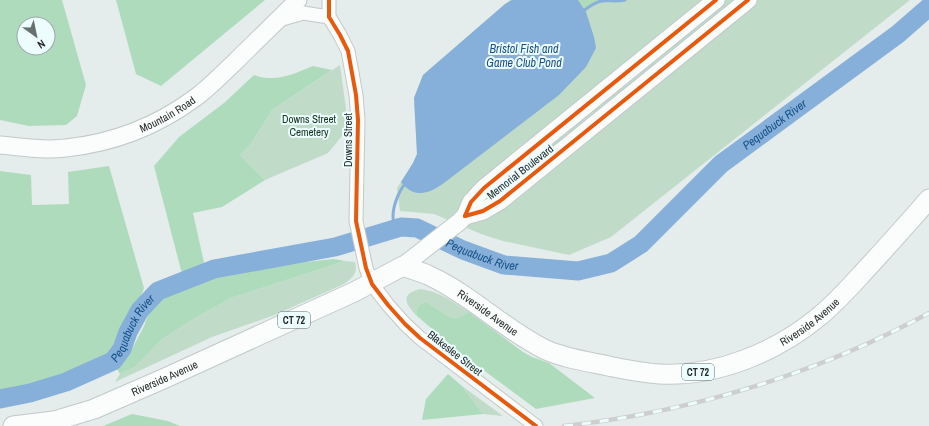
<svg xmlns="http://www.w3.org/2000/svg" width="929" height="426" viewBox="0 0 929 426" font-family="'Archivo Narrow',sans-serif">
  <rect width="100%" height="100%" fill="#e4ecec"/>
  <g fill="#c0dcc9">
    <polygon points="510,0 910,0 611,237 569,255 503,241 481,234 434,214 400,211 397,188 413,163 417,154 414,98 423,75"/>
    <polygon points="340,65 348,123 342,136 328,153 265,180 240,155 250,145 272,110"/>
    <path d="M345,261L355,262C358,273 353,278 344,284L272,316L212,337L115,382L120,374L135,367L161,340L197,317L231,298Z"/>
    <path d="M420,289C439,291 453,302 469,312L458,318L449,317L427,302L417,309V316C406,305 399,294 420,289Z"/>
    <polygon points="462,386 503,416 483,414"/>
  </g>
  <g fill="#afdbbd" fill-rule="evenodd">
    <path d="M0,0H62L86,85L77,116L66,125L29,126L0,120ZM24,24H48V48H24Z"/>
    <polygon points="116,0 265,0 161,86 136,74"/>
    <polygon points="578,0 625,0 612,2 601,1 585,10"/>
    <path d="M313,66L332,70L272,110L250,145L240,155L265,180L222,207L193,213L205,267L182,274L154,166L179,137L224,103L254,75C276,83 293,74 313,66Z"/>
    <path d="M109,166L144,288C140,301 132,311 125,323C121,331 118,341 113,348C97,375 29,385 0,391V171L31,175L32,205L69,204L68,172Z"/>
    <polygon points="334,259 345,261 231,298 197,317 161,340 135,367 120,374 117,369 128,357 144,326 148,315 156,304 169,295 195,282 216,274 257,267"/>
    <polygon points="427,302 449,317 458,318 469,312 523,352 532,357 549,363 595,398 536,409 459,352 417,316 417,309 421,304"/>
    <polygon points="448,374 462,386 483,414 422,420 426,399"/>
    <polygon points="132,414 168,421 180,426 103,426"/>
  </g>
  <path fill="#86afd9" d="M512,0H578L586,12L594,37L596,48L586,67L559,95L444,183C429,194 414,199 401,182L413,163L417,154L414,98L423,75L505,4Z"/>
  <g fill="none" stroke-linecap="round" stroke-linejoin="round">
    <g stroke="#86afd9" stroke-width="3">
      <path d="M582,12C587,8 595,2 602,1C610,0 616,2 625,0"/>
      <path d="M394,229C394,225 393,220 393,216C393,206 399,190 406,183"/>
    </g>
    <path stroke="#86afd9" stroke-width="19" id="s1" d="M0,399L30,393L66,382L113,361L122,349L128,332L140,310L158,291L214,269L335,247L401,227L417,228L463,250L504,265L578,271L611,263L641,244L721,164L898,34L929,7"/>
    <defs>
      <g id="minor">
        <polyline points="329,0 329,17 340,35 348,51 356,95 358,120 356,221 366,268 372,284 388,305 405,324 420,338 536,426"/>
        <polyline points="279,20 303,13 329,17"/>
      </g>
      <g id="major">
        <path id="s2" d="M0,145C22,147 44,151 66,148C113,143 157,126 195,98C209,88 222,74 235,62C256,41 277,21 298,0"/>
        <polyline points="465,216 483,211 500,201 748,0"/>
        <polyline points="403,266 459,222 465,216 471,202 484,188 716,0"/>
      </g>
      <g id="highway">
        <path id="s3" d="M13,426L54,421L94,409L163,379L354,292L403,266C412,270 423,272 432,277C472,296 504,329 544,349C565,359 591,362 613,367C628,370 644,373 659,374C717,377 777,352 821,315C840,299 855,281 871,264C891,242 910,221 929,199"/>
      </g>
    </defs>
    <use href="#minor" stroke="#c2c9c9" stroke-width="15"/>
    <use href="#major" stroke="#c2c9c9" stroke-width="19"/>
    <use href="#highway" stroke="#c2c9c9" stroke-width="21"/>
    <use href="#minor" stroke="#fbfcfc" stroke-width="13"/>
    <use href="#major" stroke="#fbfcfc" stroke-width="17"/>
    <use href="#highway" stroke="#fbfcfc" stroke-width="19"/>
    <defs>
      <path id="rail" d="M564,426C691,412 817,374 929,313"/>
    </defs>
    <use href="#rail" stroke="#cdcfcf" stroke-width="4.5"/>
    <use href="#rail" stroke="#edfcfd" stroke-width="3" stroke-dasharray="9" stroke-linecap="butt"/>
    <defs>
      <g id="cycleway">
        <polyline points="329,0 329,17 340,35 348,51 356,95 358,120 356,221 366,268 372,284 388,305 405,324 420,338 536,426"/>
        <polyline points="465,216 483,211 500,201 748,0"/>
        <polyline points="465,216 471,202 484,188 716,0"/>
      </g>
    </defs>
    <use href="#cycleway" stroke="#edfcfd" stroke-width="6"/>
    <use href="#cycleway" stroke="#e8590c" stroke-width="4"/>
  </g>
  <g text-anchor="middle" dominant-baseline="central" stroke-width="4" stroke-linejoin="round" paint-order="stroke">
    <g fill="#edfcfd" stroke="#616a6a" stroke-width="1">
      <rect x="278" y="312" width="32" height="16" rx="3"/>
      <rect x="682" y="364" width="32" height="16" rx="3"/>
    </g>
    <g font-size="10" font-weight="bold" fill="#252b2b">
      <text x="294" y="320">CT 72</text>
      <text x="698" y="372">CT 72</text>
    </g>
    <g font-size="11" fill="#252b2b" stroke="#edfcfd">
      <text stroke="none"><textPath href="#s2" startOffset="174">Mountain Road</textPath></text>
      <text transform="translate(348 140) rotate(-90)">Downs Street</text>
      <text transform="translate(520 172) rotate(-38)">Memorial Boulevard</text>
      <text stroke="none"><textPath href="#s3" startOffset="521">Riverside Avenue</textPath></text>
      <text stroke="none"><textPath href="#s3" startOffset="869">Riverside Avenue</textPath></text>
      <text transform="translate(455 353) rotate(38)">Blakeslee Street</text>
      <text stroke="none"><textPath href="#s3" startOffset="160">Riverside Avenue</textPath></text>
    </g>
    <g font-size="11" fill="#13331d" stroke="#edfcfd">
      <text x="309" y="119">Downs Street<tspan x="309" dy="13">Cemetery</tspan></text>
    </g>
    <g font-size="12" font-style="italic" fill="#155088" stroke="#edfcfd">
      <text x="524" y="49">Bristol Fish and<tspan x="524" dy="14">Game Club Pond</tspan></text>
      <text stroke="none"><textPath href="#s1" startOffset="890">Pequabuck River</textPath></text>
      <text stroke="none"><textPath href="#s1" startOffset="543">Pequabuck River</textPath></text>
      <text stroke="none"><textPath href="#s1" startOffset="158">Pequabuck River</textPath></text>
    </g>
  </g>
  <g transform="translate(36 36) rotate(147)"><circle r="19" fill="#edfcfd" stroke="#9da8a9"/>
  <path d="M0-3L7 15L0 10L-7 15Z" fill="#686f6f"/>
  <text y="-6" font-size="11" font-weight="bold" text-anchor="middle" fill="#252b2b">N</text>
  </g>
</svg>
